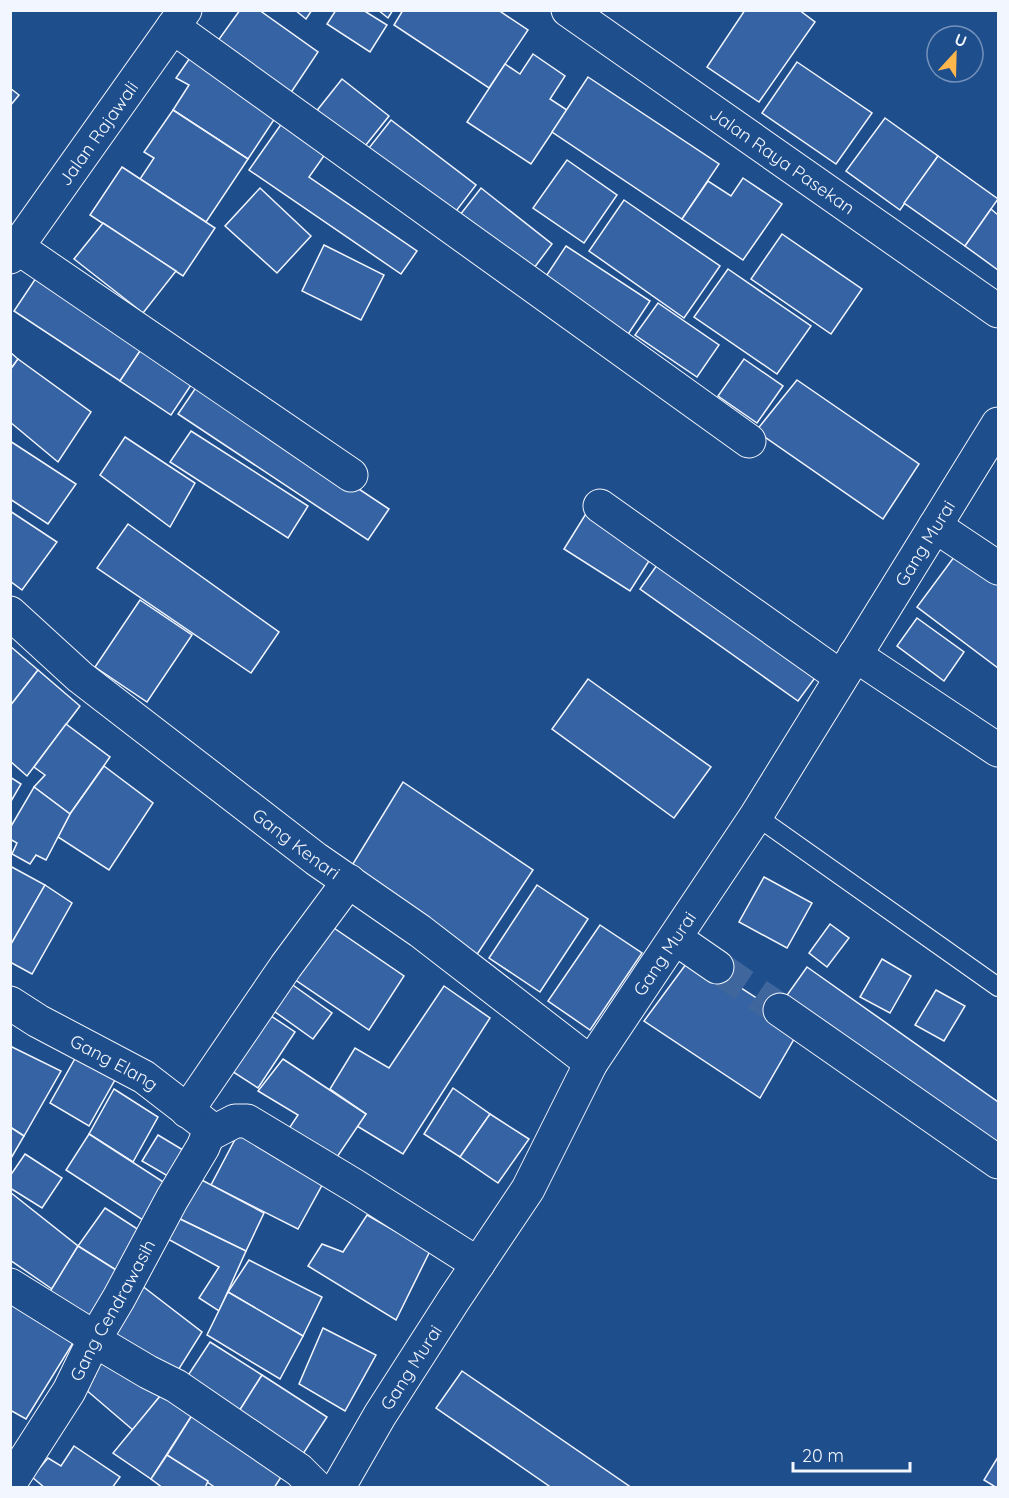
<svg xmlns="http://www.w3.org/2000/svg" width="1009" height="1498" viewBox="0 0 1009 1498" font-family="Quicksand,sans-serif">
  <rect width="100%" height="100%" fill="#1f4e8c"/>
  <g fill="#3563a3" stroke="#f2f6ff" stroke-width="1.5">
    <polygon points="240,10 259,10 318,52 288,97 212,49"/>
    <polygon points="295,10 312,10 306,19"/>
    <polygon points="336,10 363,10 387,25 370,52 327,24"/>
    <polygon points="378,10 393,10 388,18"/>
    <polygon points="403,10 498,10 528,30 489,88 394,25"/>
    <polygon points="745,10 799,10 815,22 759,102 707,67"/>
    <polygon points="194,52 281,109 248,159 173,110 189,85 176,78"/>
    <polygon points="533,54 565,76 550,99 567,110 531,164 467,122 505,64 520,74"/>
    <polygon points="797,62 872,113 836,164 762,113"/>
    <polygon points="588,77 719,164 682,219 552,132"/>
    <polygon points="342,79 389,116 358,155 311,118"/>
    <polygon points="10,88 19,95 10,106"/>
    <polygon points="173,110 248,159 206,222 140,179 154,158 144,152"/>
    <polygon points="885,118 938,156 900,210 846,171"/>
    <polygon points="391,120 476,185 450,219 365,153"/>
    <polygon points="282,123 326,153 309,177 417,251 401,274 249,170"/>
    <polygon points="938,156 998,199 965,246 904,203"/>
    <polygon points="567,160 617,195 584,243 533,208"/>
    <polygon points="122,167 215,228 183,276 90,215"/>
    <polygon points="743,178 782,204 743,260 682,219 708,181 731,196"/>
    <polygon points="260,188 311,236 277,273 225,226"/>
    <polygon points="481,188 552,244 528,276 456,220"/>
    <polygon points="624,200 720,266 684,318 589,251"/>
    <polygon points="991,209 998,215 998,270 965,246"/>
    <polygon points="103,223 176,271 143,313 74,259"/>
    <polygon points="782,234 862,289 831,334 751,279"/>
    <polygon points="324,245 384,275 361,320 302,291"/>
    <polygon points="566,246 650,301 623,342 539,287"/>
    <polygon points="728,269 811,326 777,374 694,317"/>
    <polygon points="38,275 144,345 120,381 14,311"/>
    <polygon points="658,303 719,345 697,377 635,335"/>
    <polygon points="144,345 195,379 171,415 120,381"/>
    <polygon points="10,352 18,359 10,370"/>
    <polygon points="18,359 91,412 58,462 10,422 10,370"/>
    <polygon points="744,359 783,386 757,423 718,396"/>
    <polygon points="797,380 919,464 883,519 756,431"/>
    <polygon points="199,383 389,509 368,540 178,414"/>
    <polygon points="191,431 308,506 288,538 170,462"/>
    <polygon points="125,437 195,483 170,527 100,475"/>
    <polygon points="10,441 76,484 48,524 10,499"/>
    <polygon points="10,511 57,542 22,590 10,581"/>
    <polygon points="587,512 654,553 630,591 564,549"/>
    <polygon points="128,524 279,632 251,673 97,568"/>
    <polygon points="960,549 998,576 998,668 917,607"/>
    <polygon points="662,558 820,671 798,701 640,589"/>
    <polygon points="140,600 192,635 147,702 95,667"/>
    <polygon points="917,618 964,652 944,681 897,646"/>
    <polygon points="10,646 38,670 10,706"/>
    <polygon points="38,670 80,706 27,776 10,761 10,706"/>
    <polygon points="588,679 711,767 674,818 552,729"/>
    <polygon points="66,724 110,757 70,814 34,787 45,775 34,767"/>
    <polygon points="104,766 153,803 109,870 58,837 70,814"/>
    <polygon points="10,777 21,784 10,803"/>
    <polygon points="403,782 533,870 476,956 351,867"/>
    <polygon points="34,787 70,814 46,860 36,855 30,864 12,854 17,843 10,839 10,828"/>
    <polygon points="10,866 45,885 10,946"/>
    <polygon points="764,877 812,903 787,948 739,922"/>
    <polygon points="45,885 72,903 32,974 10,962 10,946"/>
    <polygon points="537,885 588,919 540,992 489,958"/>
    <polygon points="830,924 849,938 827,967 809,953"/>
    <polygon points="600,925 642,953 590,1030 548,1001"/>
    <polygon points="331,926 404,976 369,1030 294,979"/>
    <polygon points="692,956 801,1027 760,1098 644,1021"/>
    <polygon points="882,959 911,976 890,1013 860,997"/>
    <polygon points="807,967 998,1102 998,1159 780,1005"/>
    <polygon points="290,983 332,1013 313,1039 271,1009"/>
    <polygon points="444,986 490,1018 403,1154 357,1126 366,1114 330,1089 355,1048 389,1068"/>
    <polygon points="936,990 965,1006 944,1041 915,1025"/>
    <polygon points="262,1010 295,1032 258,1088 224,1066"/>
    <polygon points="10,1046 61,1071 24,1136 10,1127"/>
    <polygon points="77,1055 116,1078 89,1126 50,1103"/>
    <polygon points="283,1059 366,1114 333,1163 286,1133 298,1115 258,1091"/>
    <polygon points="453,1088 490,1114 460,1157 424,1134"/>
    <polygon points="114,1089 158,1117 133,1162 89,1134"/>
    <polygon points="490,1114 529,1139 498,1183 460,1157"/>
    <polygon points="10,1127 24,1136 10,1160"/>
    <polygon points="240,1130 326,1178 298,1229 211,1185"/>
    <polygon points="89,1134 168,1185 149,1224 66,1170"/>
    <polygon points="158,1135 193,1156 178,1182 142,1161"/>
    <polygon points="25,1154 62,1178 42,1208 10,1188 10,1176"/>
    <polygon points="198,1178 264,1213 246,1251 178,1218"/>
    <polygon points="10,1192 78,1246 52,1289 10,1260"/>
    <polygon points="105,1208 139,1230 116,1270 78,1246"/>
    <polygon points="367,1215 430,1251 396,1320 308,1266 322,1244 343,1252"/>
    <polygon points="178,1218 246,1251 219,1311 199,1298 219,1267 166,1238"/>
    <polygon points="78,1246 116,1270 86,1329 43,1303"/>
    <polygon points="249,1260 322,1297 303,1336 228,1292"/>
    <polygon points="141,1285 202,1332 172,1380 113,1336"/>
    <polygon points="228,1292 303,1336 280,1379 207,1335"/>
    <polygon points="10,1298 76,1338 26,1419 10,1410"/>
    <polygon points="323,1328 376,1355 345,1411 299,1384"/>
    <polygon points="210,1342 262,1375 236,1416 183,1383"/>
    <polygon points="102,1353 161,1395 133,1430 85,1389 95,1376 87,1370"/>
    <polygon points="462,1371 632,1488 552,1488 436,1408"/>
    <polygon points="262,1375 327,1417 301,1457 236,1416"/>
    <polygon points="161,1395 196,1409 151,1479 113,1453"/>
    <polygon points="196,1409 287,1468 274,1488 216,1488 167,1455"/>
    <polygon points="74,1446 120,1477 112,1488 45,1488 32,1477 48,1458 61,1466"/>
    <polygon points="167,1455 208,1481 205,1488 163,1488 151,1479"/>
    <polygon points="998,1457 998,1488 997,1488 984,1480"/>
  </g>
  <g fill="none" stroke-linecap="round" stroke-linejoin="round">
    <polyline stroke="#3f679d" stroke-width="33" stroke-dasharray="33 16" stroke-linecap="butt" points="717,967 780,1010"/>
    <defs>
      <polyline id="service" points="756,816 998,987"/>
      <g id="minor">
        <polyline points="173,27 749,441"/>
        <polyline points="17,247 351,475"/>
        <path id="s1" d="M10,257L185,10"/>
        <polyline points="600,506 841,677"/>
        <polyline points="935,526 998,568"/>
        <path id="s2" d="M10,613L80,677L316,859L420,931L591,1063"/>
        <polyline points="855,655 998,750"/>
        <polyline points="675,938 717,967"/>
        <path id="s3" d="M10,1003L38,1021L144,1077L205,1124"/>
        <polyline points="780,1010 998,1162"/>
        <polyline points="187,1111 286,966 349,881"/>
        <polyline points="208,1135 235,1121 247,1121 355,1186 478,1264"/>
        <polyline points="10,1285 84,1331 94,1340 148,1372 176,1386 299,1470 317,1488"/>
        <path id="s4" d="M10,1483L69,1391L94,1340L119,1298L172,1199L203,1147L208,1135"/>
        <path id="s5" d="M338,1488L380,1415L453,1301L528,1189L591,1063L756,816L998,424"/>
      </g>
      <g id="tertiary">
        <path id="s6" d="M568,10L998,311"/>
      </g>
    </defs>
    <use href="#service" stroke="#f2f6ff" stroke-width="20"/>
    <use href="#minor" stroke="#f2f6ff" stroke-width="35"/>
    <use href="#tertiary" stroke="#f2f6ff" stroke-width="35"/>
    <use href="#service" stroke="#1f4e8c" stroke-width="18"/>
    <use href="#minor" stroke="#1f4e8c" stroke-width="33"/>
    <use href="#tertiary" stroke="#1f4e8c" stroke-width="33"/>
  </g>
  <g text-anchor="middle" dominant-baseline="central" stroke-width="4.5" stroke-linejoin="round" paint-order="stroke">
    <g font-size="18" fill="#f2f6ff" stroke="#1f4e8c">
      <text stroke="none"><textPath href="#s1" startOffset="152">Jalan Rajawali</textPath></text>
      <text stroke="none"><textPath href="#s6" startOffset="262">Jalan Raya Pasekan</textPath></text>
      <text stroke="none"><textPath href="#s5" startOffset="1113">Gang Murai</textPath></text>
      <text stroke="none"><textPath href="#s2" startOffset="368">Gang Kenari</textPath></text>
      <text stroke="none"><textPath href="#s5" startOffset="627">Gang Murai</textPath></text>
      <text stroke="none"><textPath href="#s3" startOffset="120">Gang Elang</textPath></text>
      <text stroke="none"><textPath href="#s4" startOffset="201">Gang Cendrawasih</textPath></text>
      <text stroke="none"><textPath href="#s5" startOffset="141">Gang Murai</textPath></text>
    </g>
  </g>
  <rect width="1009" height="1498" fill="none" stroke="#f2f6ff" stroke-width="24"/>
  <g transform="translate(955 54) rotate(22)"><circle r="28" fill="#1f4e8c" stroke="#7391ba" stroke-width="1.5"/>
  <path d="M0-4.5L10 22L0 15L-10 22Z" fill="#ffb74d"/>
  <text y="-9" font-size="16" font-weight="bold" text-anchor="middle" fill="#f2f6ff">U</text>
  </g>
  <path d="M793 1462v9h117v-9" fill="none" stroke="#f2f6ff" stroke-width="3"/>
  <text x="802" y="1462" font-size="18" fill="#f2f6ff" stroke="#1f4e8c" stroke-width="4.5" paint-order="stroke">20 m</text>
</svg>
